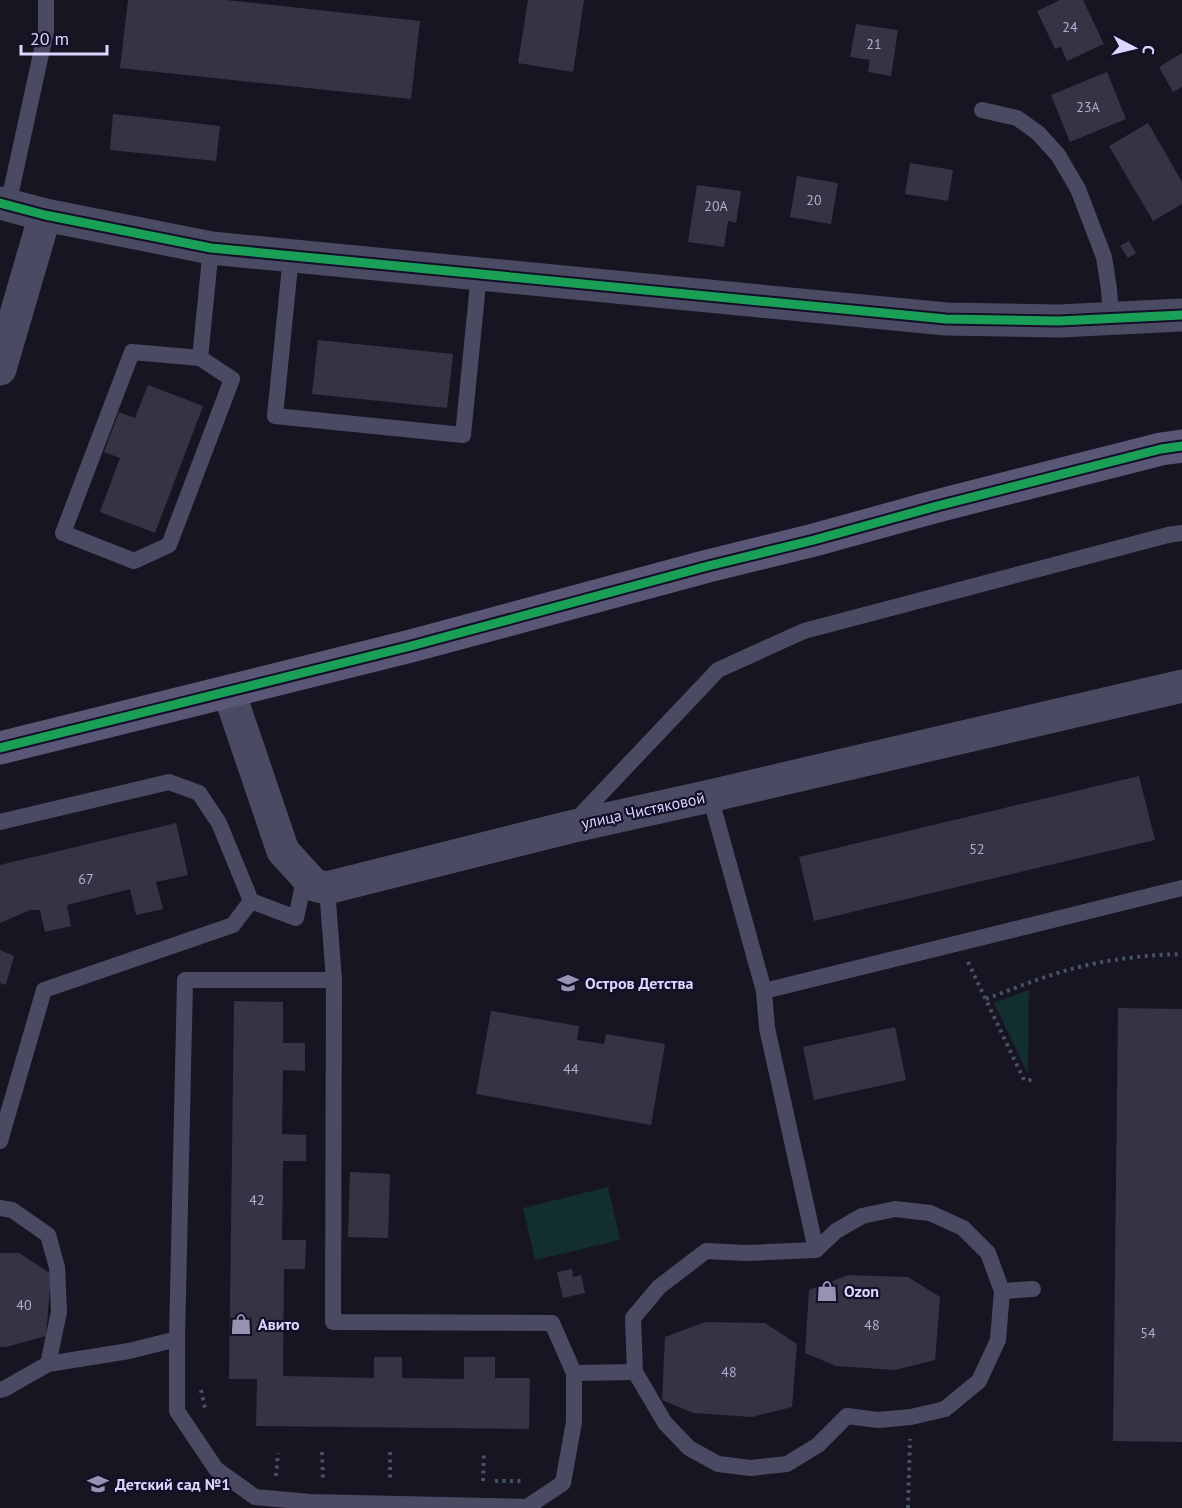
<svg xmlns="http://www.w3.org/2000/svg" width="1182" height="1508" viewBox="0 0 1182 1508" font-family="'PT Sans',sans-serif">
  <rect width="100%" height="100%" fill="#181522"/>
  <g fill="#132e30">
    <polygon points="1029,990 1028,1074 994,1003"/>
    <polygon points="608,1187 620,1240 535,1260 523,1208"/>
  </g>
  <g fill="#363344">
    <polygon points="128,0 226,0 420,21 411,99 120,68"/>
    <polygon points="528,0 584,0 573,72 518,63"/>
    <polygon points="1060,0 1083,0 1104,44 1067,61 1061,47 1055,49 1037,11"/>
    <polygon points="856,24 898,30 891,76 868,72 870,60 850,57"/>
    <polygon points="1182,53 1182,87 1173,92 1159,67"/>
    <polygon points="1107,72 1126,119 1070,142 1051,95"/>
    <polygon points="113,114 220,126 216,161 110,150"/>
    <polygon points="1148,123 1182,182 1182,204 1153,221 1109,146"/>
    <polygon points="910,163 953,170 948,201 905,194"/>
    <polygon points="797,176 838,183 831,224 790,217"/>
    <polygon points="697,185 741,191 736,223 728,221 724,247 688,242"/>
    <polygon points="1129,241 1136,253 1128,258 1120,246"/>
    <polygon points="318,340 453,354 447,408 312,394"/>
    <polygon points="148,385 203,406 155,533 100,512 120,458 104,452 119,412 135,418"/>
    <polygon points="1139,776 1155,840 814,921 799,857"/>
    <polygon points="176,823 188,875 156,882 163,909 136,915 130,889 67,905 71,926 45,932 40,910 30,910 0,923 0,865"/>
    <polygon points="0,950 14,956 6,985 0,983"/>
    <polygon points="234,1001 283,1002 283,1043 305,1043 305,1071 283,1070 282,1134 306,1135 306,1161 283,1161 282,1240 306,1240 305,1269 284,1269 283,1376 374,1378 374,1357 402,1357 402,1378 464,1379 464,1357 495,1357 495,1378 530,1378 529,1429 256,1426 257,1379 229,1379"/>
    <polygon points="1118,1008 1182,1009 1182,1442 1113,1441"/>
    <polygon points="491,1011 579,1026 577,1040 604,1044 606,1034 665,1044 651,1125 476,1094"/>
    <polygon points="895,1027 906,1080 814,1100 803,1047"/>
    <polygon points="350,1172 390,1174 388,1238 348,1237"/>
    <polygon points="0,1253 19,1253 51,1274 46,1336 6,1347 0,1347"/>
    <polygon points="572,1269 573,1277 581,1275 585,1293 563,1298 557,1272"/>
    <polygon points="848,1275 908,1277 940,1297 935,1360 895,1370 836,1366 805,1353 809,1290"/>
    <polygon points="705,1322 765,1323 797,1344 792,1407 752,1417 693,1413 662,1400 665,1337"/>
  </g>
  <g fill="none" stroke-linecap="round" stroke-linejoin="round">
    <g stroke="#465362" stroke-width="4" stroke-dasharray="3 4.5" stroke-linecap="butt">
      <polyline points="968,962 1024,1080 1034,1080"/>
      <path d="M986,999C1015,988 1045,976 1075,968C1110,959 1146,955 1182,954"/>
      <polyline points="201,1390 206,1412"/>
      <polyline points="322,1452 323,1481"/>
      <polyline points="390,1452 390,1481"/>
      <polyline points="276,1476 278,1453"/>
      <polyline points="483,1481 484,1451"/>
      <polyline points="495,1481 523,1481"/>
      <polyline points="908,1508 910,1439"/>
    </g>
    <g stroke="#4b4a63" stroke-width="16">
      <polyline points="982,110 1017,118 1038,133 1058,155 1078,189 1104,257 1109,289 1111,318"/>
      <polyline points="8,205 46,31 46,0"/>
      <polyline points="291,256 275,416 463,435 479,274"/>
      <polygon points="132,352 200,358 232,379 169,545 134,561 63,533"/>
      <polyline points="200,358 211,248"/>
      <polyline points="710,796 764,991 767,1028 816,1250 836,1231 862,1216 895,1209 930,1213 963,1228 988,1253 1002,1291 998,1340 979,1381 945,1409 911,1417 878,1420 847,1416 818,1445 787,1464 751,1468 718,1464 689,1448 665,1423 635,1372 633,1318 659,1287 706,1251 746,1253 816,1250"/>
      <polyline points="0,822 169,782 199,793 219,823 251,901 296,918 305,876"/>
      <polyline points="574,822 718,670 804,631 1168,535 1182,533"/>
      <polyline points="327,888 334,980 333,1322 552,1323 574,1373 574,1422 563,1483 527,1507 310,1502 255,1497 216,1469 177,1411 177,1339 185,980 334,980"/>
      <polyline points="764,991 1182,888"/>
      <polyline points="0,1141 44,990 233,925 251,901"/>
      <polyline points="0,1208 12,1210 48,1235 57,1267 59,1312 48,1364"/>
      <polyline points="1002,1291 1033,1289"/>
      <polyline points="574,1373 635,1372"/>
      <polyline points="0,1390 4,1389 48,1364 129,1351 177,1339"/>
    </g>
    <g stroke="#4b4a63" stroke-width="33">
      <polyline points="0,203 45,215 211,248 946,319 1059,321 1182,315"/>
      <polyline points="0,369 45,215"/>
      <polyline points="229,692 283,851 314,885 327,888 570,827 710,796 1182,686"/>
    </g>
    <polyline stroke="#595676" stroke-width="33" points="0,748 411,646 708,566 814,540 937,506 1161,449 1182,446"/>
    <defs>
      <g id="cycleway">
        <polyline points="0,203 45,215 211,248 946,319 1059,321 1182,315"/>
        <polyline points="0,748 411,646 708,566 814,540 937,506 1161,449 1182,446"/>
      </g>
    </defs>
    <use href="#cycleway" stroke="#140f28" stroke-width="13"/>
    <use href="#cycleway" stroke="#1a9f57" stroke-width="9"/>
  </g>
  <defs>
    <symbol id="school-bare" viewBox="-9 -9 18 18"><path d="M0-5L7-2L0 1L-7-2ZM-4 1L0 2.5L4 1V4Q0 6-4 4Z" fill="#9792b2" stroke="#140f28" stroke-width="2.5" paint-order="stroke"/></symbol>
    <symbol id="shop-bare" viewBox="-9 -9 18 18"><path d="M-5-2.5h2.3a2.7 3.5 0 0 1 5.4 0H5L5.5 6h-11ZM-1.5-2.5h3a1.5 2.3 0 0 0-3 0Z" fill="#9792b2" stroke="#140f28" stroke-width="2.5" paint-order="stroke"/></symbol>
  </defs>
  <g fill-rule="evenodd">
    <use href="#school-bare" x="553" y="968" width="30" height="30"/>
    <use href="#shop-bare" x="812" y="1276" width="30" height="30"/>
    <use href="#shop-bare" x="226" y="1309" width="30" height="30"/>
    <use href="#school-bare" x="83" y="1469" width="30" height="30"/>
  </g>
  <g text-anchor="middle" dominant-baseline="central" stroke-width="4.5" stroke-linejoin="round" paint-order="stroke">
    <g font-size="14" fill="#b2add0">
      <text x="1070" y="27">24</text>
      <text x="874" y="44">21</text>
      <text x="1088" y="107">23А</text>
      <text x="814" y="200">20</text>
      <text x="716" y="206">20А</text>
      <text x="977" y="849">52</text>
      <text x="86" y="879">67</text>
      <text x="571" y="1069">44</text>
      <text x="257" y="1200">42</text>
      <text x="24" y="1305">40</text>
      <text x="872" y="1325">48</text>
      <text x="1148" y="1333">54</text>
      <text x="729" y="1372">48</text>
    </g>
    <g font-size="16" fill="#dcd6ff" stroke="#140f28">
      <text transform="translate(643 810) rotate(-12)">улица Чистяковой</text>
    </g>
    <g font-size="16" font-weight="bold" fill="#dcd6ff" stroke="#140f28" text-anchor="start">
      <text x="585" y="983">Остров Детства</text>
      <text x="844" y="1291">Ozon</text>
      <text x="258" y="1324">Авито</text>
      <text x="115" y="1484">Детский сад №1</text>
    </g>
  </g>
  <g transform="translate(1134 48) rotate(97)" stroke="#140f28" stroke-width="4.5" paint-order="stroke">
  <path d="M0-4.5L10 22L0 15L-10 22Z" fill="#dcd6ff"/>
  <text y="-9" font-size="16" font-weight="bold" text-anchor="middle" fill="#dcd6ff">С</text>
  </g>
  <path d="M21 45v9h86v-9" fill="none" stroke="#dcd6ff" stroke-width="3"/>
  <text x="30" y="45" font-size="18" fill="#dcd6ff" stroke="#140f28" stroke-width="4.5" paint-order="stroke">20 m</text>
</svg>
